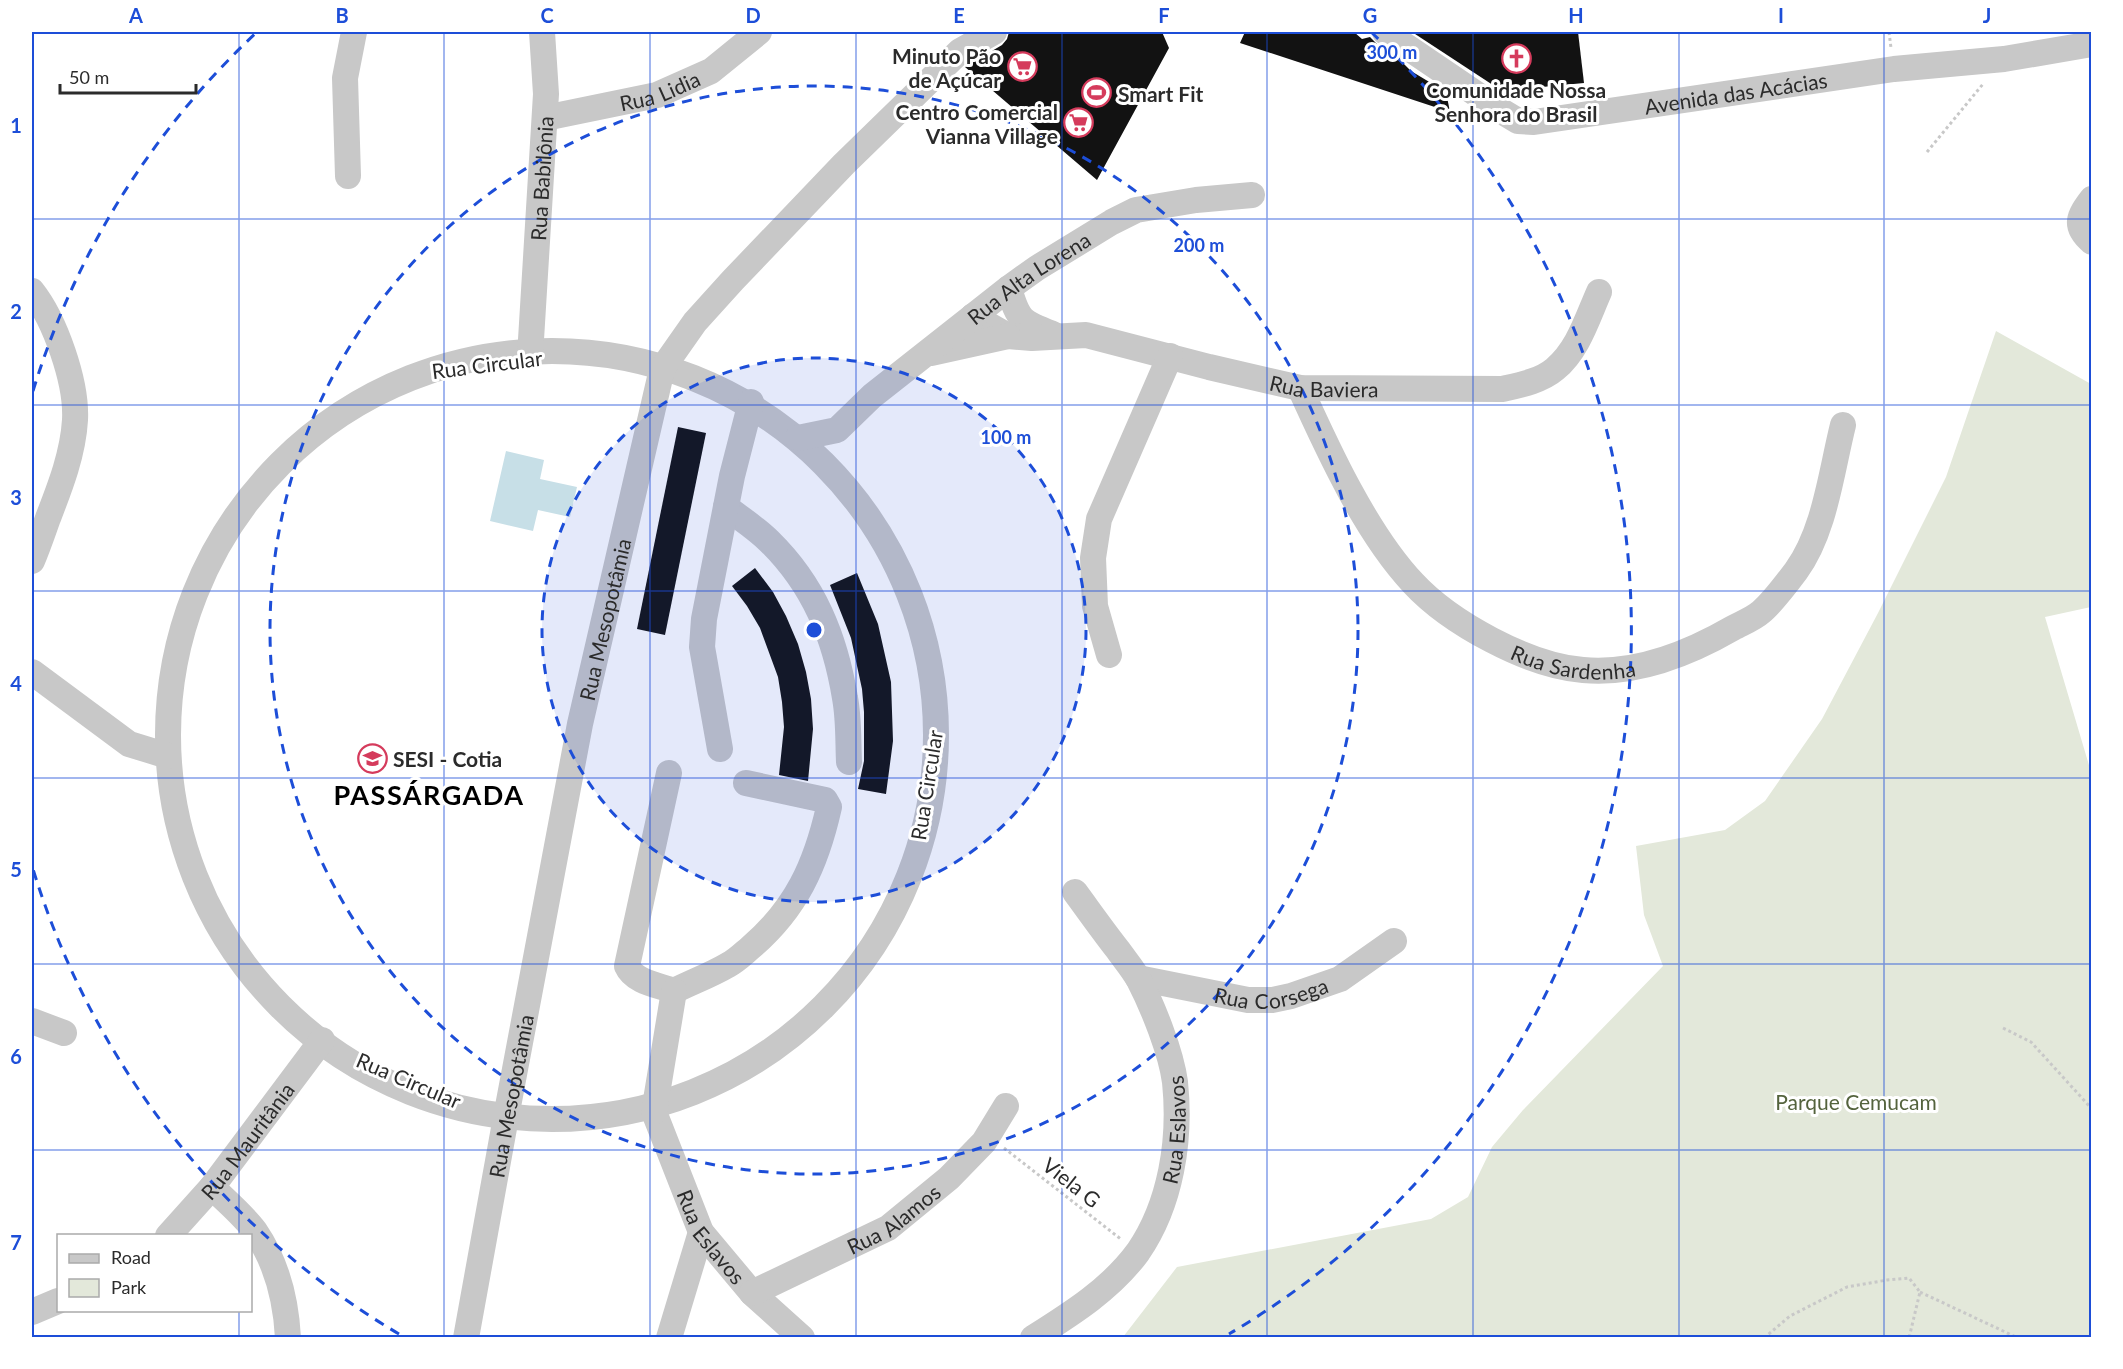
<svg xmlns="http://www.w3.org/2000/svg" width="2123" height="1369" viewBox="0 0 2123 1369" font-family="Lato,sans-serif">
  <rect width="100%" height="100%" fill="#fff"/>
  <polygon fill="#e3e8da" points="1996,331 2091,384 2091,607 2045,617 2091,772 2091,1337 1123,1337 1177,1267 1431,1219 1468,1197 1492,1147 1523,1110 1663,966 1644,915 1636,846 1725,830 1765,801 1822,719 1878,613 1946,477"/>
  <polygon fill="#c7dfe7" points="506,451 544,460 540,479 577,487 570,517 538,510 533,531 490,521"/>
  <g fill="#121212">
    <polygon points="1009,32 1162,32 1169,48 1097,180 965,67 1002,45 1007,39"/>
    <polygon points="1245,32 1354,32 1362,39 1370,37 1377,44 1400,60 1411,71 1446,92 1450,112 1240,43"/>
    <polygon points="1412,32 1578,32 1584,83 1502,91"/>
    <polygon points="678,427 706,433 665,635 637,629"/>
    <polygon points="755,568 773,592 786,616 798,644 806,672 811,699 813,729 808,781 779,775 784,727 782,702 778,677 760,628 747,606 732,586"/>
    <polygon points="857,573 878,624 891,682 893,741 886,794 858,789 864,761 864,712 862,689 851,638 830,585"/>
  </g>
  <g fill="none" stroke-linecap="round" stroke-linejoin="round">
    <g stroke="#c8c8c8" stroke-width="3" stroke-dasharray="3 3" stroke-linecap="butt">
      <polyline points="1889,32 1891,48"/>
      <polyline points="1927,152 1983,84"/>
      <polyline points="2003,1028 2031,1042 2092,1109"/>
      <polyline points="1004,1148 1122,1240"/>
      <polyline points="1920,1292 2018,1338"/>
      <polyline points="1764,1338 1790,1316 1847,1287 1887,1280 1909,1278 1920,1292 1909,1338"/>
    </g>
    <g stroke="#c8c8c8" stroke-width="26">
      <path id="s1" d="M1385,32L1503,112L1518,121L1534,122L1894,69L2004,59L2092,44"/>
      <path id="s2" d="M545,118L657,95L711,71L759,32"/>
      <polyline points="348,176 345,78 354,32"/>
      <path d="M2092,199C2079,216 2073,226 2092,242"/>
      <path d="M1009,288C1018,321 1022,322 1053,334"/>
      <path d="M32,291C55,320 77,382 75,420C73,454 60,487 48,518C43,532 38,547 32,561"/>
      <path id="s3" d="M973,316L1008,336L1032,338L1086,335L1209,367L1300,388L1502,389C1520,385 1541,381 1555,369C1578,350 1587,319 1599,292"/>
      <circle cx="552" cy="735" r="384"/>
      <polyline points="931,353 1008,336"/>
      <path id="s4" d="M530,356L546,94L542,32"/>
      <path id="s5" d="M1300,388C1328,450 1366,533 1413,583C1450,623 1529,666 1583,670C1636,675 1688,654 1733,628C1742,623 1753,619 1761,612C1772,603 1787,583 1796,571C1825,531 1831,473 1843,425"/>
      <path id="s6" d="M798,438L837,430L872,396L1009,288L1037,268L1112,222L1136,210L1196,200L1252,195"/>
      <path d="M726,507C740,518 756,528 769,541C814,585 835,637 845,698C849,719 848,741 849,762"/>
      <polyline points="1109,655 1095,606 1093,558 1099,519 1170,356"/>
      <polyline points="32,672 129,744 168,756"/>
      <polyline points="720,749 702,647 704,619 732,476 751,402"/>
      <path d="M669,773L627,966C634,982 658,985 674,991C692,982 711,975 728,965C736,961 743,954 750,948C796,909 816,865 829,807L825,800L746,783"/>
      <path id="s7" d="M1138,978L1248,1000H1272L1291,996L1340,979L1394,941"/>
      <polyline points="32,1021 64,1033"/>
      <path id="s8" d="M654,1112L701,1232L752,1293L802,1338"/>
      <polyline points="654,1112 674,991"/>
      <path d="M212,1187C226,1201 243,1215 255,1231C277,1263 286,1299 288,1338"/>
      <path id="s9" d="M168,1236L212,1187L322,1040"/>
      <path id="s10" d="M752,1293L888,1228L949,1178L984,1142L1006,1106"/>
      <polyline points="32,1312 58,1301"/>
      <path id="s11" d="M466,1338L506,1117L580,724L662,369L695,322L733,280L844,164L960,51L994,32"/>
      <polyline points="669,1338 701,1232"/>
      <path id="s12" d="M1033,1338C1071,1314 1111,1289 1138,1252C1171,1204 1181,1140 1175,1082C1171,1052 1153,1007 1139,980C1133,969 1125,960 1118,950C1103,931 1089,911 1075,892"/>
    </g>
  </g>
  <path fill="none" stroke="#1d4ed8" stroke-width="1.5" stroke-opacity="0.55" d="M239,32V1236M444,32V1338M650,32V1338M856,32V1338M1062,32V1338M1267,32V1338M1473,32V1338M1679,32V1338M1884,32V1338M32,219H2092M32,405H2092M32,591H2092M32,778H2092M32,964H2092M32,1150H2092M239,1310V1338"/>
  <circle cx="814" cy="630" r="272" fill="#1d4ed8" fill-opacity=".12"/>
  <g fill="none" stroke="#1d4ed8" stroke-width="3" stroke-dasharray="10 8">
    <circle cx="814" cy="630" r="272"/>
    <circle cx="814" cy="630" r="544"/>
    <path d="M399 1334A817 817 0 0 1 33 869M33 391A817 817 0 0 1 257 32M1371 32A817 817 0 0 1 1229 1334"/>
  </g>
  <defs>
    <symbol id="church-ring" viewBox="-11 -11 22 22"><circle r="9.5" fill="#fff" stroke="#d53b5c" stroke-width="1.5"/><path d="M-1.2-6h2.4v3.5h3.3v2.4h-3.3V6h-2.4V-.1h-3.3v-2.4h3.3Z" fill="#d53b5c"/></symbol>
    <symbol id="supermarket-ring" viewBox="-11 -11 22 22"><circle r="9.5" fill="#fff" stroke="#d53b5c" stroke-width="1.5"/><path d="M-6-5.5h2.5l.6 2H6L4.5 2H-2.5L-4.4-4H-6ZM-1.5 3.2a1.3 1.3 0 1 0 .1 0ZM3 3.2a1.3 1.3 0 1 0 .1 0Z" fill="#d53b5c"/></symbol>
    <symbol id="stadium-ring" viewBox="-11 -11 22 22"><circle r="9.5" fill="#fff" stroke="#d53b5c" stroke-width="1.5"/><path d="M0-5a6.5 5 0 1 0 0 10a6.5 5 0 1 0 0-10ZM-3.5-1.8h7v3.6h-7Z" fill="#d53b5c"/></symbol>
    <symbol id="school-ring" viewBox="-11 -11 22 22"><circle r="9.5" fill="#fff" stroke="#d53b5c" stroke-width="1.5"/><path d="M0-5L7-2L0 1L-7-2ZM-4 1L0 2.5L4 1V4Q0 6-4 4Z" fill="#d53b5c"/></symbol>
  </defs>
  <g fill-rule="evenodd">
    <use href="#church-ring" x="1500" y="42" width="33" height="33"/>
    <use href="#supermarket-ring" x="1006" y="50" width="33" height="33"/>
    <use href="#stadium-ring" x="1080" y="76" width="33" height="33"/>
    <use href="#supermarket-ring" x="1062" y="106" width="33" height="33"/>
    <use href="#school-ring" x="356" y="742" width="33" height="33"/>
  </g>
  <g text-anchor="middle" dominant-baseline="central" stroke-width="6" stroke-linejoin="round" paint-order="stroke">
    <g font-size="21" font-weight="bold" fill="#2b2b2b" stroke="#fff" text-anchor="end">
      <text x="1001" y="55">Minuto Pão<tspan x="1001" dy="24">de Açúcar</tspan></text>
      <text x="1516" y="89" text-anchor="middle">Comunidade Nossa<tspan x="1516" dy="24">Senhora do Brasil</tspan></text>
      <text x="1118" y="93" text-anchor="start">Smart Fit</text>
      <text x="1058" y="111">Centro Comercial<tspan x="1058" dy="24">Vianna Village</tspan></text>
      <text x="393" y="758" text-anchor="start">SESI - Cotia</text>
    </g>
    <g font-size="21" fill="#2b2b2b" stroke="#fff">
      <text stroke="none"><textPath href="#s2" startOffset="118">Rua Lidia</textPath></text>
      <text stroke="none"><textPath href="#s1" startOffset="380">Avenida das Acácias</textPath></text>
      <text stroke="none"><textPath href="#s4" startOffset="178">Rua Babilônia</textPath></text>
      <text stroke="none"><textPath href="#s6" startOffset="285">Rua Alta Lorena</textPath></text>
      <text transform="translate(487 364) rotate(-7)">Rua Circular</text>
      <text stroke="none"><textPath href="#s3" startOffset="363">Rua Baviera</textPath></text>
      <text stroke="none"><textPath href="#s11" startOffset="732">Rua Mesopotâmia</textPath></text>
      <text stroke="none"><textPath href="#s5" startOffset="410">Rua Sardenha</textPath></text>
      <text transform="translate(926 785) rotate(-81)">Rua Circular</text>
      <text stroke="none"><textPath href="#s7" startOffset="136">Rua Corsega</textPath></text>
      <text transform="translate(409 1080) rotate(23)">Rua Circular</text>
      <text stroke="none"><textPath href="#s11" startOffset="246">Rua Mesopotâmia</textPath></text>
      <text stroke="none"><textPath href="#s12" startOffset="266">Rua Eslavos</textPath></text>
      <text stroke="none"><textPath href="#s9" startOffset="124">Rua Mauritânia</textPath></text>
      <text transform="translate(1072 1182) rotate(38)">Viela G</text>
      <text stroke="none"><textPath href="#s10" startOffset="160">Rua Alamos</textPath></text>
      <text stroke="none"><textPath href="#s8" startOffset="138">Rua Eslavos</textPath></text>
    </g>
    <g font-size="21" fill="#54633d" stroke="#fff">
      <text x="1856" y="1101">Parque Cemucam</text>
    </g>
    <g font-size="27" font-weight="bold" letter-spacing="1.5" fill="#000" stroke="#fff">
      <text x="429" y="794">PASSÁRGADA</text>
    </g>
  </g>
  <circle cx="814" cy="630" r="9" fill="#1d4ed8" stroke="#fff" stroke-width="3"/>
  <g font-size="18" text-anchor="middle" font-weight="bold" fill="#1d4ed8" stroke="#fff" stroke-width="6" stroke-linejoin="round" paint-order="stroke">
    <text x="1392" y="59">300 m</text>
    <text x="1199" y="252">200 m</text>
    <text x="1006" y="444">100 m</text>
  </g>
  <rect width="2123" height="1369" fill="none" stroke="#ffffff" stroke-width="66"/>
  <rect x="57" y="1234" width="195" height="78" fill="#ffffff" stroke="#aaaaaa" stroke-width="1.5"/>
  <rect x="69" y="1254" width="30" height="9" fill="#c8c8c8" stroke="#aaaaaa" stroke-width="1.5"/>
  <text x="111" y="1264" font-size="18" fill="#2b2b2b">Road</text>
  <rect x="69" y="1279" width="30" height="18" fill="#e3e8da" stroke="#aaaaaa" stroke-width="1.5"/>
  <text x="111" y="1294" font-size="18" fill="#2b2b2b">Park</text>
  <path d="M60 84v9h136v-9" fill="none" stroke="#2b2b2b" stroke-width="3"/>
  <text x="69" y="84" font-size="18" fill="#2b2b2b" stroke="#ffffff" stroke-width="4.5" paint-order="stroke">50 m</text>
  <rect x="33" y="33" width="2057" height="1303" fill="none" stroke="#1d4ed8" stroke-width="2"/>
  <g font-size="20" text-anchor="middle" font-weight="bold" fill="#1d4ed8">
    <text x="136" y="23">A</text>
    <text x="342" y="23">B</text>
    <text x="547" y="23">C</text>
    <text x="753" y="23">D</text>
    <text x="959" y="23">E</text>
    <text x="1164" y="23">F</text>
    <text x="1370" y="23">G</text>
    <text x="1576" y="23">H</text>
    <text x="1781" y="23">I</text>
    <text x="1987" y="23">J</text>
    <text x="16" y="133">1</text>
    <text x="16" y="319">2</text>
    <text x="16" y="505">3</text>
    <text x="16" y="691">4</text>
    <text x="16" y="877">5</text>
    <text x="16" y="1064">6</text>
    <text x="16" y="1250">7</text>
  </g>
</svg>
